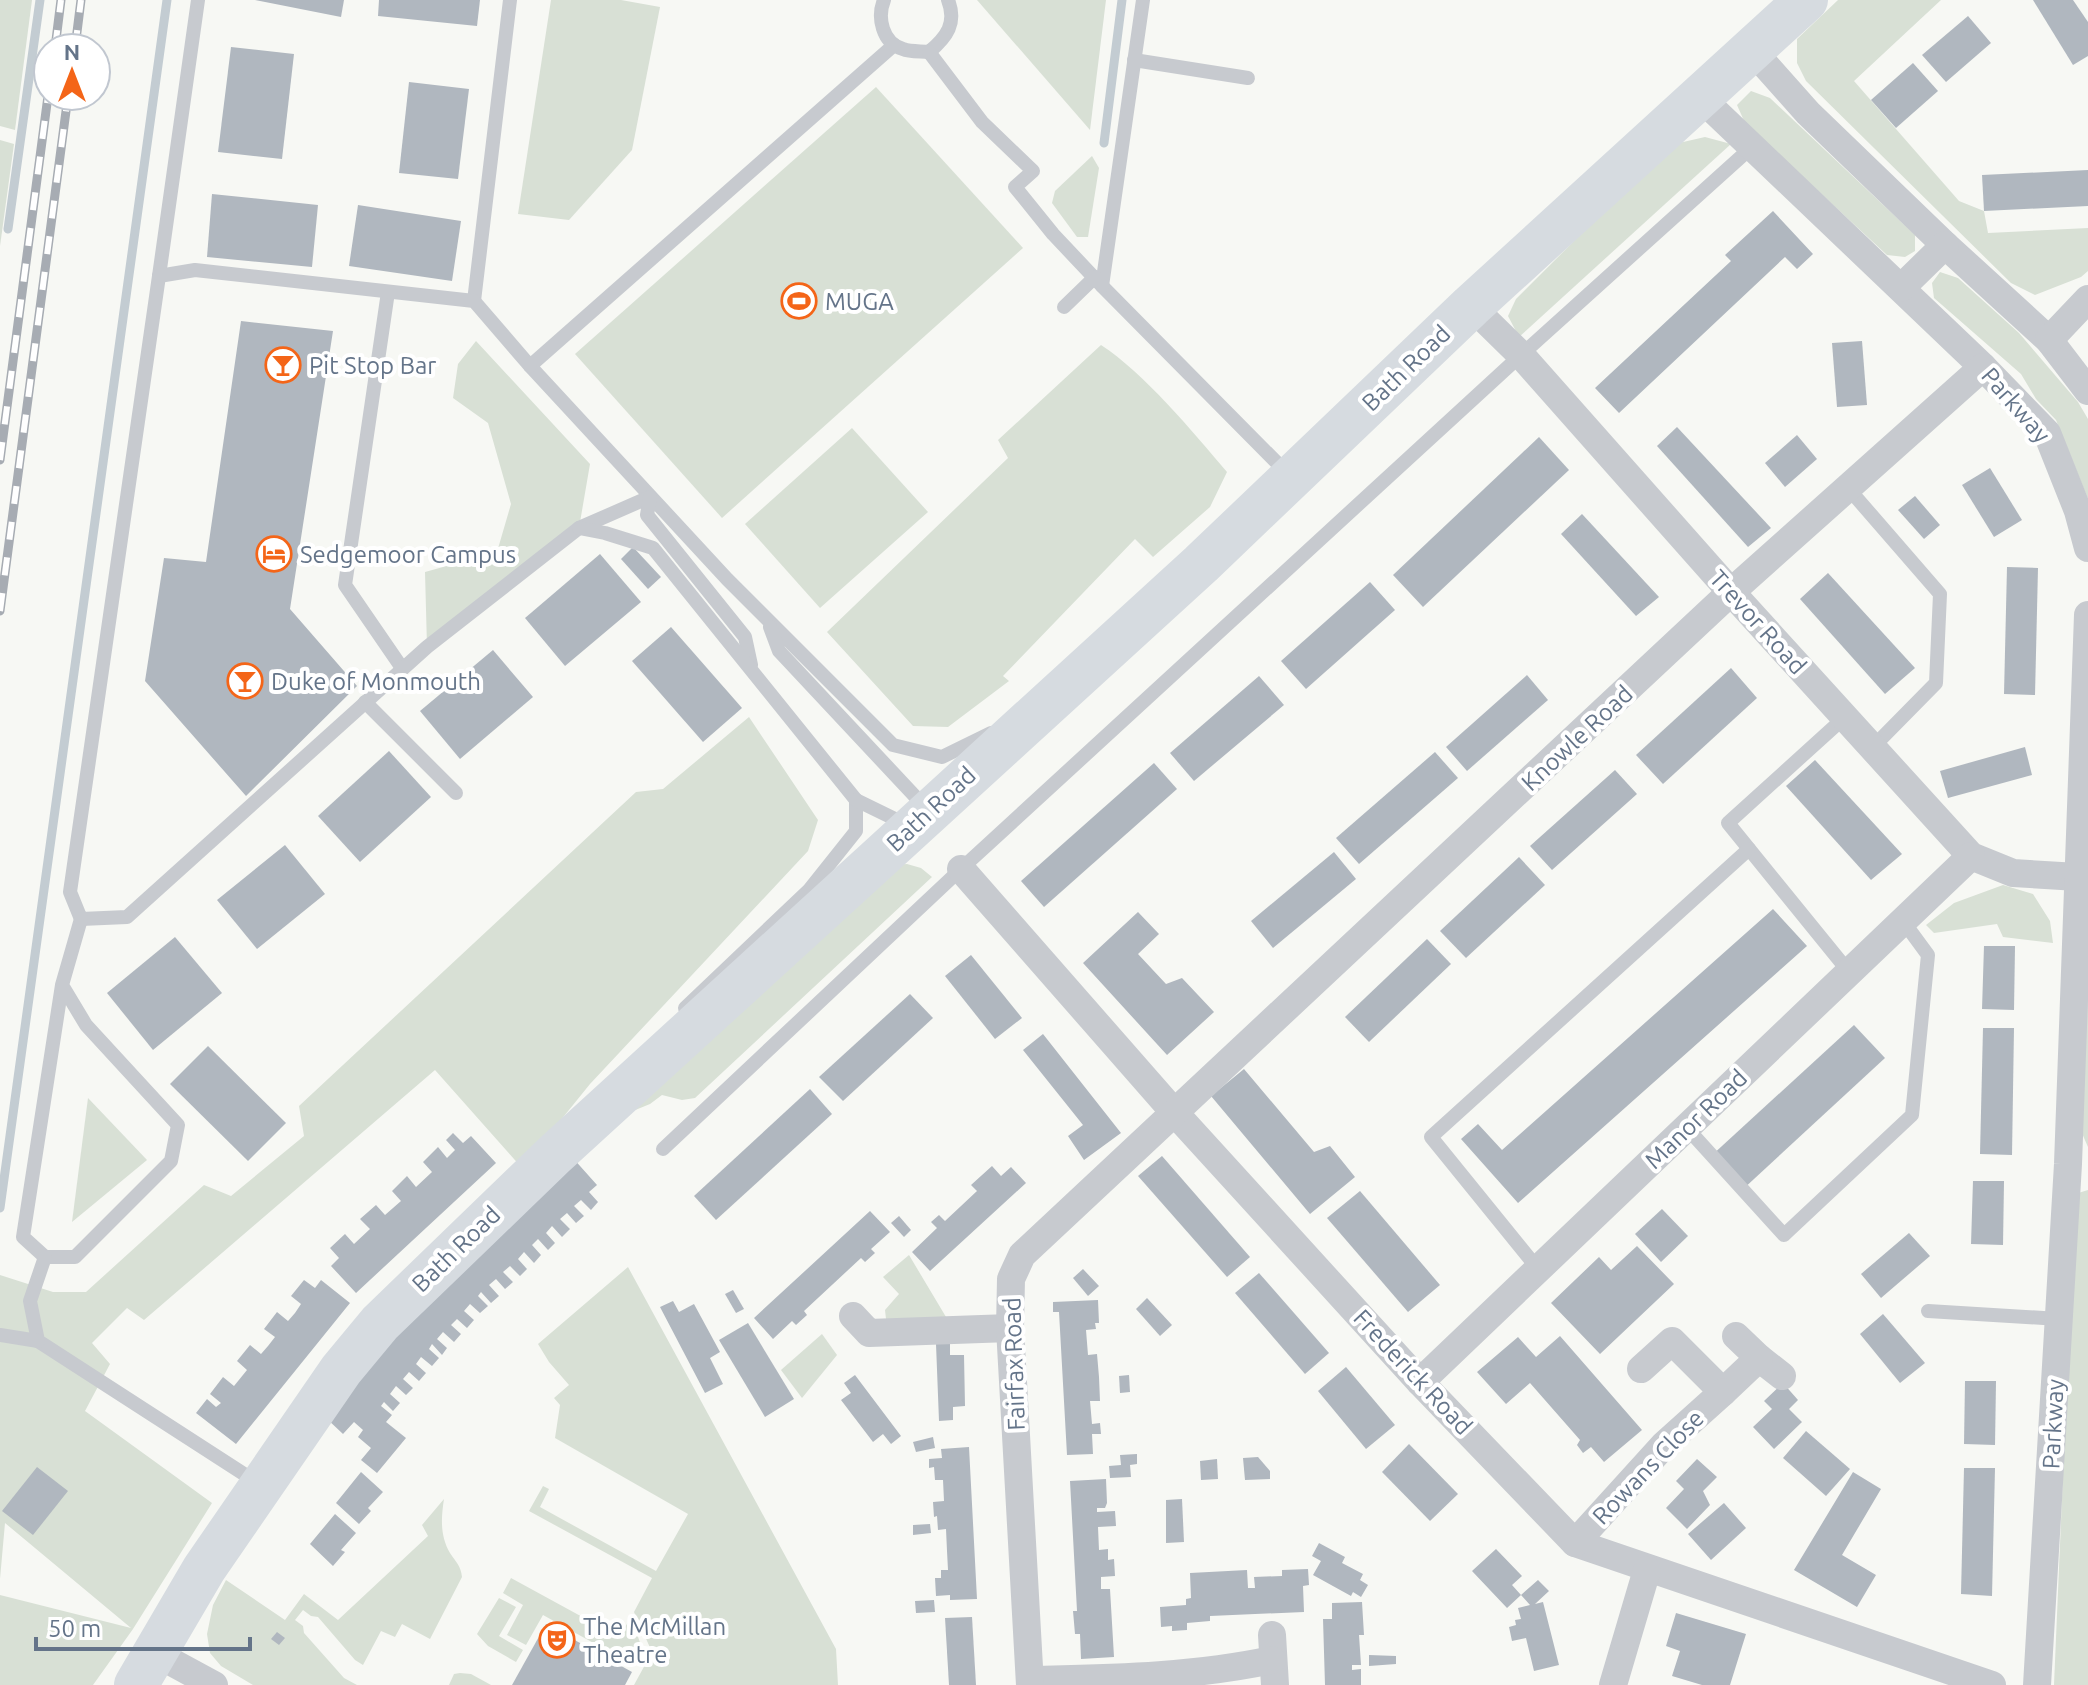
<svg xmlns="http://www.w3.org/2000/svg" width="2088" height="1685" viewBox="0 0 2088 1685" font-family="Ubuntu,sans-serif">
  <rect width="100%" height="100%" fill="#f7f8f4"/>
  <g fill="#d8e0d5">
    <polygon points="0,0 32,0 15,130 0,126"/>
    <polygon points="551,0 621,0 660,7 632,150 569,220 518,214"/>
    <polygon points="977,0 1106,0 1090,130"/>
    <polygon points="1838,0 1941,0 1854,81 1959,201 1984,211 1988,233 2088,228 2088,271 2081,277 2035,295 2011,283 1806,81 1797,63 1797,39"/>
    <polygon points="876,87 1023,248 722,518 575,354"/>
    <polygon points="1751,91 1770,98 1915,235 1915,251 1905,257 1887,255 1745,123 1737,105"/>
    <polygon points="1705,137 1731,144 1519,337 1508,316 1516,299 1670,145"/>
    <polygon points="0,140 14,144 0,246"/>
    <polygon points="1092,156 1099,168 1088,237 1077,237 1052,203 1055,191"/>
    <polygon points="1940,272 1958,278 2019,333 2078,402 2088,419 2088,499 2056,420 2036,399 2021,374 1934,298 1932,283"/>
    <polygon points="476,341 590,464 579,528 427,647 425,572 497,552 511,504 488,423 453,398 458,364"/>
    <path d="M1101,345C1144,373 1193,432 1227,472L1210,507L1153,557L1135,539L1003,676L1009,681L948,727L913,726L827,632L1008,458L998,440Z"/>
    <polygon points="852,428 928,512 820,608 745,524"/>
    <polygon points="749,717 818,820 808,851 590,1084 522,1168 435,1070 144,1320 127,1308 92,1343 110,1364 85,1411 212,1503 133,1629 93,1685 0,1685 0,1595 131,1628 5,1523 0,1579 0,1275 53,1292 86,1292 204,1185 231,1196 304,1136 299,1106 636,792 663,789"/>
    <polygon points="907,864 921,868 932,877 695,1098 682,1100 662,1095 650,1104 628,1113 892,865"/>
    <polygon points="2003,885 2033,894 2050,921 2053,943 2003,937 1997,924 1934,933 1926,925 1954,903"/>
    <polygon points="2088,963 2088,1147 2081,1131"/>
    <polygon points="88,1098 147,1160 72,1222"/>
    <polygon points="2088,1190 2088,1685 2054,1685 2075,1194"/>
    <polygon points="909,1255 949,1322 886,1319 885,1310 899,1294 883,1277"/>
    <polygon points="628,1267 836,1649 838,1685 634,1685 652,1652 634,1612 652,1578 529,1511 543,1486 549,1489 540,1507 656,1571 688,1514 555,1438 560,1405 554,1398 569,1385 549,1362 538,1344"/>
    <polygon points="822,1334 837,1355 802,1398 781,1370"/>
    <path d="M444,1499C441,1518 440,1536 450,1553C456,1562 461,1566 462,1577L430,1639L402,1624L395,1637L381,1631L363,1665L355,1660L318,1617L311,1616L303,1610L295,1620L303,1626L304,1633L344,1678L357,1685H253L221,1666L210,1653L207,1634L213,1605L226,1580L285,1620L304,1594L338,1620L428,1536L422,1525Z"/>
    <polygon points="511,1578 619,1637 630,1619 632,1620 643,1651 635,1666 543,1615 526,1645 507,1635 523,1605 503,1593"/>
    <polygon points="499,1598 516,1607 499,1636 523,1650 516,1662 488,1646 477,1634"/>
    <polygon points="460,1673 471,1674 491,1685 449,1685 454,1674"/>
  </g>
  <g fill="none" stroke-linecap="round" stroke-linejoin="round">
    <g stroke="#c3ccd2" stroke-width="9">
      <polyline points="1104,143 1122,0"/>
      <polyline points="8,229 40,0"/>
      <polyline points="0,1208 167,0"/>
    </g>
  </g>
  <g fill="#b0b7bf">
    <polygon points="255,0 344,0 341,17"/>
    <polygon points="379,0 480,0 477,26 378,16"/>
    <polygon points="2033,0 2073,0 2088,22 2088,56 2073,65"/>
    <polygon points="1968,16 1991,43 1946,82 1922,55"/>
    <polygon points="231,47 294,54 282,159 218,152"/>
    <polygon points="1913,63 1938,91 1896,128 1871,100"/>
    <polygon points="409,82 469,89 458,179 399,173"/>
    <polygon points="2088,170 2088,206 1984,211 1982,175"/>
    <polygon points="212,194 318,205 312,267 207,257"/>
    <polygon points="358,205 461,221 452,281 349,266"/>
    <polygon points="1773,211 1813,254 1797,269 1785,257 1619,413 1595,388 1731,261 1725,255"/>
    <polygon points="241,321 333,331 290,609 357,686 246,796 145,681 164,558 206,562"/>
    <polygon points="1862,341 1867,405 1837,407 1832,343"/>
    <polygon points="1677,427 1771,528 1748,547 1657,446"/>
    <polygon points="1797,435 1817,459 1785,487 1765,463"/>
    <polygon points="1539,437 1569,470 1423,607 1393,575"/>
    <polygon points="1990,468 2022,520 1994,537 1962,485"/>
    <polygon points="1915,496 1940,525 1924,539 1898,510"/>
    <polygon points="1582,514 1659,597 1636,616 1561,534"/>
    <polygon points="633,547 661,577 648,589 621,559"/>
    <polygon points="600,554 641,602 565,666 525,618"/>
    <polygon points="2007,567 2038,568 2035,695 2004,694"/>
    <polygon points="1828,573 1915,668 1885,694 1800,599"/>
    <polygon points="1370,582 1395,610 1306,689 1281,661"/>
    <polygon points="671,627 742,708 703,742 632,661"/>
    <polygon points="493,650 533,697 460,759 420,711"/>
    <polygon points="1731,668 1757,698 1663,784 1636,755"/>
    <polygon points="1527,675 1548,700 1467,771 1446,747"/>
    <polygon points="1259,676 1284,705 1194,781 1170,753"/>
    <polygon points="2025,747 2032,775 1948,798 1940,771"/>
    <polygon points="389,751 431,797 360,862 318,816"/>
    <polygon points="1435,752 1458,778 1359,864 1336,838"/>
    <polygon points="1815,760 1902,854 1871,880 1786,786"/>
    <polygon points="1154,763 1177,789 1044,907 1021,881"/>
    <polygon points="1615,770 1637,794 1552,870 1530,846"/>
    <polygon points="285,845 325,894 257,949 217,900"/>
    <polygon points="1334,852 1356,879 1273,948 1251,921"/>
    <polygon points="1519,857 1545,885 1466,958 1440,931"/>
    <polygon points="1773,909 1807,946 1518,1203 1461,1139 1478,1124 1502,1150"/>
    <polygon points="1138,912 1159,934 1138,954 1166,984 1182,978 1214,1012 1167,1055 1083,963"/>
    <polygon points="175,937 222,993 153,1050 107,993"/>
    <polygon points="1427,939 1451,964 1369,1042 1345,1017"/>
    <polygon points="1984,946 2015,946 2014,1010 1982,1009"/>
    <polygon points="971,955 1022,1018 995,1039 945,976"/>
    <polygon points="910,994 933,1018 843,1101 819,1077"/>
    <polygon points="1854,1025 1885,1058 1741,1191 1710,1157"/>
    <polygon points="1983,1028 2014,1028 2012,1155 1980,1154"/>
    <polygon points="1043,1034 1121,1133 1084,1160 1068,1136 1083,1125 1023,1050"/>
    <polygon points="208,1046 286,1123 248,1161 170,1084"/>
    <polygon points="1244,1069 1314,1152 1330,1146 1355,1177 1310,1214 1211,1096"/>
    <polygon points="810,1089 832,1114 716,1220 694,1196"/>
    <polygon points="453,1133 463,1143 471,1136 496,1163 356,1293 331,1266 339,1258 330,1248 345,1234 354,1244 370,1229 360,1219 376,1205 385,1215 401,1201 392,1191 407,1176 416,1187 432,1172 423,1162 438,1147 447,1158 455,1150 446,1140"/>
    <polygon points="1162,1156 1250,1257 1227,1277 1138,1176"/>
    <polygon points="572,1157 597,1185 589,1192 598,1202 591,1210 581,1200 574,1206 584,1216 576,1223 567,1213 560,1219 570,1229 562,1237 552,1226 546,1233 555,1243 548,1250 538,1239 532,1245 541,1255 534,1263 524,1252 518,1259 527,1269 520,1276 510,1266 503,1272 513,1282 505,1289 496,1279 489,1285 499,1296 491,1303 481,1292 478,1296 488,1306 480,1313 470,1304 464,1311 474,1320 467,1328 457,1319 451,1325 461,1334 454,1342 443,1332 437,1339 447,1348 442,1355 432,1344 429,1349 439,1358 432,1366 421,1357 416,1364 426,1373 419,1381 409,1372 403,1379 413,1388 406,1395 396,1386 390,1394 400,1403 393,1411 384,1402 381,1406 392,1415 386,1422 406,1438 377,1473 361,1460 371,1448 358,1437 363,1430 354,1422 343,1434 326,1418 355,1377"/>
    <polygon points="992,1166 1001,1176 1011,1167 1026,1183 930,1271 912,1252 937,1228 931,1222 939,1215 945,1221 977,1191 971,1185"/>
    <polygon points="1973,1181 2004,1181 2003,1245 1971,1244"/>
    <polygon points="1360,1191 1440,1285 1408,1312 1327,1218"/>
    <polygon points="1662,1209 1688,1236 1661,1262 1635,1234"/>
    <polygon points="870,1211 890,1232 871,1249 875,1253 865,1262 861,1258 804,1311 807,1315 796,1325 792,1321 773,1339 754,1318"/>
    <polygon points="899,1216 911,1230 904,1237 891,1223"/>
    <polygon points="1909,1233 1930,1256 1881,1298 1861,1274"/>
    <polygon points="1637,1246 1674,1284 1600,1354 1551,1303 1599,1257 1611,1270"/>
    <polygon points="1083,1269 1099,1286 1088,1296 1073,1278"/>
    <polygon points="1259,1273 1329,1353 1305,1374 1235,1293"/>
    <polygon points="304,1280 315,1288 321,1280 350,1303 236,1444 196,1413 207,1399 216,1407 221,1403 210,1394 223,1377 234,1386 247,1370 237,1361 250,1345 261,1354 268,1346 275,1337 264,1329 277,1312 288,1321 295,1313 301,1304 291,1296"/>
    <polygon points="733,1290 744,1309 736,1313 725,1294"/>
    <polygon points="1147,1298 1172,1325 1160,1336 1136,1309"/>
    <polygon points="1098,1300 1099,1323 1095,1323 1096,1329 1086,1330 1088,1355 1097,1354 1099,1377 1100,1401 1090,1401 1092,1424 1100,1423 1101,1434 1092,1434 1093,1454 1067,1455 1059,1312 1053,1312 1053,1302"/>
    <polygon points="673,1301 679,1312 694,1304 720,1352 710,1358 723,1384 705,1393 660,1307"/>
    <polygon points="1883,1314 1925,1363 1900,1383 1860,1334"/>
    <polygon points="748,1323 794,1399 765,1417 719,1340"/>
    <polygon points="1560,1336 1642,1430 1604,1462 1591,1447 1583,1453 1577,1445 1580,1440 1530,1383 1506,1404 1477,1372 1518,1337 1536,1357"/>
    <polygon points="950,1343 950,1355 964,1355 965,1406 953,1407 953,1420 939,1421 936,1344"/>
    <polygon points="1346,1367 1395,1425 1366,1449 1318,1391"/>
    <polygon points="855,1375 901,1436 891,1444 883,1434 873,1442 841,1400 851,1393 844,1383"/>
    <polygon points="1129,1375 1130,1392 1120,1393 1119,1376"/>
    <polygon points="1965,1381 1996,1381 1995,1445 1964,1444"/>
    <polygon points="1783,1383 1798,1400 1789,1409 1802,1422 1774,1449 1753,1427 1772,1409 1764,1401"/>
    <polygon points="1806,1431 1850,1469 1826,1496 1783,1458"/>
    <polygon points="933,1437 935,1448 916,1452 913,1442"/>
    <polygon points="1409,1444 1458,1494 1430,1521 1382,1472"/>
    <polygon points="969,1447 977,1599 950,1600 950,1595 936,1596 935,1578 941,1578 941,1570 948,1570 947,1551 946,1529 938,1530 937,1516 934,1517 933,1502 944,1501 943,1480 935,1480 934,1467 929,1468 929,1459 942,1458 941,1449"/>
    <polygon points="1137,1454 1137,1464 1130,1465 1131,1477 1110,1478 1109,1466 1121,1465 1120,1455"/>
    <polygon points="1258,1457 1270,1471 1270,1479 1245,1480 1243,1458"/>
    <polygon points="1217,1459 1218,1479 1201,1480 1200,1461"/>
    <polygon points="1697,1459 1717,1477 1703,1491 1710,1505 1687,1529 1666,1508 1684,1489 1676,1481"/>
    <polygon points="37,1467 68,1491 33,1535 2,1511"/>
    <polygon points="1964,1468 1995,1468 1992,1596 1961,1594"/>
    <polygon points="361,1472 383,1492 368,1508 371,1511 359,1524 336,1503"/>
    <polygon points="1853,1472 1881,1489 1842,1555 1876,1575 1857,1607 1794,1570"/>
    <polygon points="1106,1479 1107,1503 1105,1508 1097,1508 1097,1512 1115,1511 1116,1526 1098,1527 1099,1550 1108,1549 1108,1560 1114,1559 1115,1576 1101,1577 1101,1589 1110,1589 1114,1657 1081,1659 1080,1634 1075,1634 1073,1611 1077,1611 1070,1481"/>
    <polygon points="1182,1499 1184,1542 1166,1543 1166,1500"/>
    <polygon points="1724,1503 1746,1528 1711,1560 1688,1534"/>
    <polygon points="335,1514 356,1533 341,1550 345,1552 333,1566 310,1544"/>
    <polygon points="930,1524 931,1533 913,1535 913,1525"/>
    <polygon points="1319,1543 1345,1557 1342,1563 1363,1574 1360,1580 1368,1585 1361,1597 1353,1592 1351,1596 1313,1575 1321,1561 1312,1556"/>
    <polygon points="1496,1549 1522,1576 1512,1585 1521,1595 1507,1608 1472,1571"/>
    <polygon points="1308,1569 1309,1585 1303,1586 1304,1612 1210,1616 1210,1621 1187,1623 1187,1630 1172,1631 1172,1626 1161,1627 1160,1607 1186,1605 1186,1599 1191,1598 1190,1573 1247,1570 1248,1588 1255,1588 1254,1577 1282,1576 1282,1570"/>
    <polygon points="1538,1580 1549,1591 1535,1604 1543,1602 1559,1665 1534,1671 1526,1638 1512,1641 1509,1627 1516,1625 1515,1620 1521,1619 1518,1608 1530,1605 1521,1595"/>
    <polygon points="934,1600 935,1612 916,1613 915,1601"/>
    <polygon points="1362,1602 1364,1635 1359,1635 1361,1665 1352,1665 1352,1670 1361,1669 1361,1685 1325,1685 1323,1619 1332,1619 1332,1603"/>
    <polygon points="1676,1613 1746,1634 1730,1685 1702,1685 1672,1676 1680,1651 1666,1646"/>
    <polygon points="972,1617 976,1685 949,1685 945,1618"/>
    <polygon points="546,1624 632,1672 625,1685 512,1685"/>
    <polygon points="277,1632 285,1638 279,1645 271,1639"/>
    <polygon points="1369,1655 1396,1656 1396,1664 1369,1666"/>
  </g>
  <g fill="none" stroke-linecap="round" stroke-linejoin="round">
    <g stroke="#c7cacf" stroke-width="14">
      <path d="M884,0C877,17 882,43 903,49C910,52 921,51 929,52C947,37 957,23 948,0"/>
      <polyline points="894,45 530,366 727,579 893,745 942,757 991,733"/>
      <polyline points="929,52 982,122 1033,171 1015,187 1053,234 1102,286 1288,474"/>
      <polyline points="1134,60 1248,78"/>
      <polyline points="159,276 198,0"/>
      <polyline points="1102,286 1143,0"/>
      <polyline points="388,292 345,585 402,668"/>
      <polyline points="474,301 510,0"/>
      <polyline points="1064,307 1095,277"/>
      <polyline points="530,366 474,301 195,270 159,276 70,892 81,919 127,917 427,647 579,528 650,497"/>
      <polyline points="1848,488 1940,594 1936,683 1873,747"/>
      <polyline points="650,497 647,515 745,637 751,665"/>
      <polyline points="579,528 605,533 653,548 856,800 856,831 809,890 685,1008"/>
      <polyline points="770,627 779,651 925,807"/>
      <polyline points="365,702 456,793"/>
      <polyline points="1845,717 1728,823 1849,972"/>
      <polyline points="856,800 899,821 907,820"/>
      <polyline points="62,985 23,1237 45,1257 75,1257 171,1161 178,1125 86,1025 62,985 81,919"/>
      <polyline points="1686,1127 1784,1235 1912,1115 1928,955 1903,921"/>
      <polyline points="663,1149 961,869 1521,355 1753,146"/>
      <polyline points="45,1257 30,1301 38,1341 258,1483"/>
      <polyline points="1538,1269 1431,1137 1749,849"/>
      <polyline points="1928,1311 2059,1319"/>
      <polyline points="0,1335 38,1341"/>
    </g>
    <g stroke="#c7cacf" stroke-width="28">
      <polyline points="1751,49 1808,113 1945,245 2049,340 2088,391"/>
      <polyline points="1701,98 1983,367 2047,433 2078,511 2088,548"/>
      <polyline points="1901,288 1945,245"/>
      <polyline points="1471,306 1521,355 1731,592 1971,856 2013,873 2078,877"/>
      <polyline points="2049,340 2088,299"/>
      <polyline points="961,869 1174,1112 1420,1382 1575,1543 1992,1685"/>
      <polyline points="853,1316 869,1333 1010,1328"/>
      <polyline points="1759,1358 1782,1376"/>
      <polyline points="1641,1369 1672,1341 1723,1392 1759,1358 1736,1336"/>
      <polyline points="1420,1382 1971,856"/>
      <polyline points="1575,1543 1664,1445 1723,1392"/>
      <polyline points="1272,1635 1275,1685"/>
      <polyline points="155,1653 214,1685"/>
      <path d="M1030,1680C1111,1678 1193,1677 1272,1660"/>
      <polyline points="1030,1685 1010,1328 1011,1279 1022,1255 1731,592 1983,367"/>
      <polyline points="1613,1685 1647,1570"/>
      <polyline points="2037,1685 2068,1164 2088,615"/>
    </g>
    <polyline stroke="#d6dbe0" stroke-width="44" points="136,1685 204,1569 341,1370 380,1323 555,1154 1201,564 1471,306 1806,0"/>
    <defs>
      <g id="rail">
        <polyline points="55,48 61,0"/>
        <polyline points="75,48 81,0"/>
        <polyline points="0,460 48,96"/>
        <polyline points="0,611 68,96"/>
      </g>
    </defs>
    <use href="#rail" stroke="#a7acb3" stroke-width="9"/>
    <use href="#rail" stroke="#fff" stroke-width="6" stroke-dasharray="18" stroke-linecap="butt"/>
  </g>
  <defs>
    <symbol id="stadium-ring" viewBox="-11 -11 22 22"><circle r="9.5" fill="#fff" stroke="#f46518" stroke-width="1.5"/><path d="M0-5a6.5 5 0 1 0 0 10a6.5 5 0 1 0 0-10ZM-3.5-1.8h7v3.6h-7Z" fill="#f46518"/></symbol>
    <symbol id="bar-ring" viewBox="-11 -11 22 22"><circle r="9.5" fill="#fff" stroke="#f46518" stroke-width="1.5"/><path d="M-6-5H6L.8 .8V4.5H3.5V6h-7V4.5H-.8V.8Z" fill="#f46518"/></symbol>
    <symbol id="hotel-ring" viewBox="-11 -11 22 22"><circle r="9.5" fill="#fff" stroke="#f46518" stroke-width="1.5"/><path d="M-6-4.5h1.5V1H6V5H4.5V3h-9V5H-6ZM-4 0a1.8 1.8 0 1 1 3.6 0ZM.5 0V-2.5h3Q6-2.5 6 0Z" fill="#f46518"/></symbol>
    <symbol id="theatre-ring" viewBox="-11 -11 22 22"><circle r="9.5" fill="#fff" stroke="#f46518" stroke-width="1.5"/><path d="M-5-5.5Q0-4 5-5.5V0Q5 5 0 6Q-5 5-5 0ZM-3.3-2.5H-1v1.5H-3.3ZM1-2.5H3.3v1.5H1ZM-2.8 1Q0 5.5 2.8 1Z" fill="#f46518"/></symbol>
  </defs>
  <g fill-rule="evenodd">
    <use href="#stadium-ring" x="779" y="281" width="40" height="40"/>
    <use href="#bar-ring" x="263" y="345" width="40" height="40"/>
    <use href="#hotel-ring" x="254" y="534" width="40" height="40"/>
    <use href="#bar-ring" x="225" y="661" width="40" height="40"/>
    <use href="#theatre-ring" x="537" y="1620" width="40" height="40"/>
  </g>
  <g text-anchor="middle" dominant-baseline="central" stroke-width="8" stroke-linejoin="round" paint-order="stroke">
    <g font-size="24" fill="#647489" stroke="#fff" text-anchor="start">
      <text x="825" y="301">MUGA</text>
      <text x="309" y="365">Pit Stop Bar</text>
      <text x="300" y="554">Sedgemoor Campus</text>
      <text x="271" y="681">Duke of Monmouth</text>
      <text x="583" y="1626">The McMillan<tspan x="583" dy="28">Theatre</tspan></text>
    </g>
    <g font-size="24" fill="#647489" stroke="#fff">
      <text transform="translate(1406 368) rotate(-44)">Bath Road</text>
      <text transform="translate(2016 405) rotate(49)">Parkway</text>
      <text transform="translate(1758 622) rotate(48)">Trevor Road</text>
      <text transform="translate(1577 738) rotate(-43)">Knowle Road</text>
      <text transform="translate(931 809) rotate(-43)">Bath Road</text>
      <text transform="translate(1696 1119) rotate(-44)">Manor Road</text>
      <text transform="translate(456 1249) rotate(-44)">Bath Road</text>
      <text transform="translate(1014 1364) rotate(-92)">Fairfax Road</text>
      <text transform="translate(1413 1372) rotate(47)">Frederick Road</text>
      <text transform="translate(2053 1424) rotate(-87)">Parkway</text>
      <text transform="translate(1648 1467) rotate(-46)">Rowans Close</text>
    </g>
  </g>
  <g transform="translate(72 72)"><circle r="38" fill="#ffffff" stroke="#c1c7d0" stroke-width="2"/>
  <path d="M0-6L14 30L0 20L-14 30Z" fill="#f46518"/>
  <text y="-12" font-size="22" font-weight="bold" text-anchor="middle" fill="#647489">N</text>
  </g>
  <path d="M36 1637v12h214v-12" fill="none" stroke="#647489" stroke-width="4"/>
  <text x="48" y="1637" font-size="24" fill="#647489" stroke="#ffffff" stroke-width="6" paint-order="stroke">50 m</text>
</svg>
